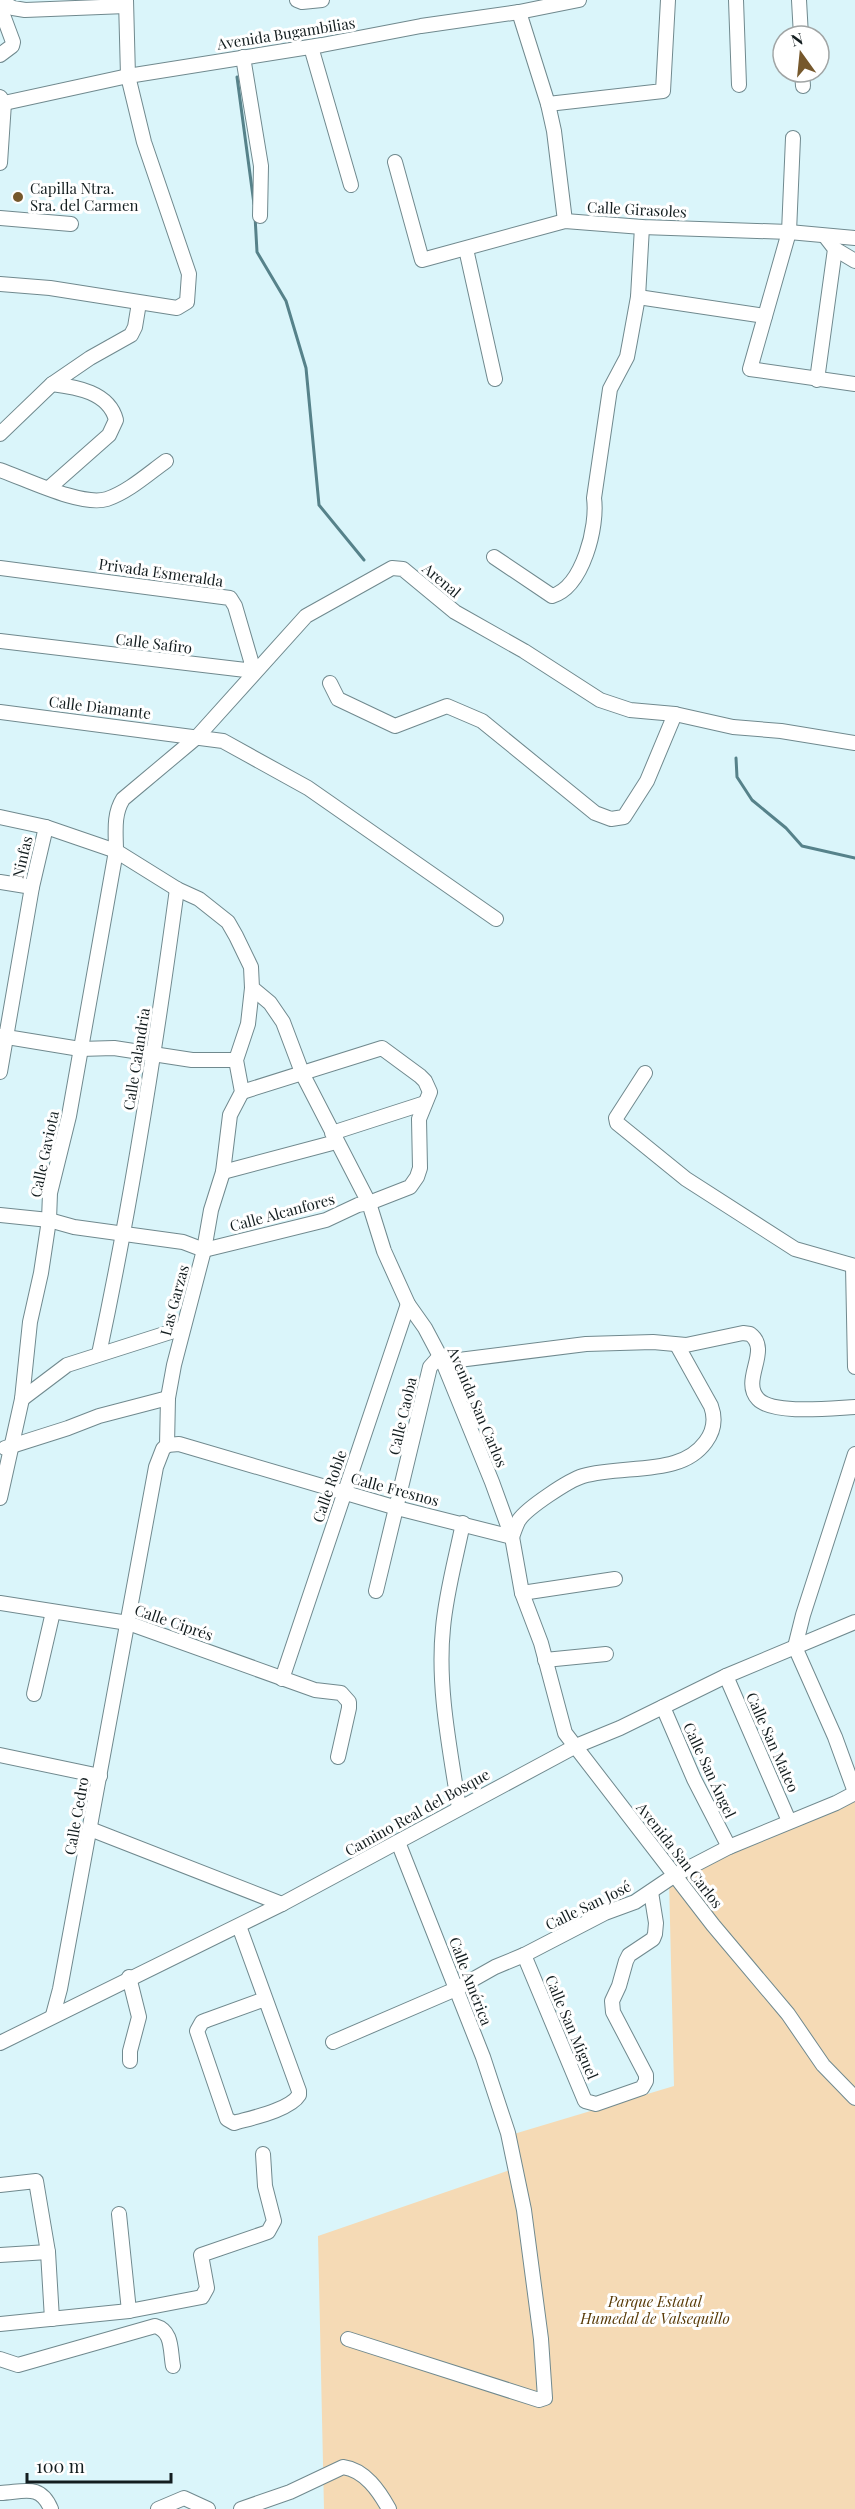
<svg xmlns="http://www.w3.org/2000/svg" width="855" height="2509" viewBox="0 0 855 2509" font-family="'Playfair Display',serif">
  <rect width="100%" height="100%" fill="#daf5fa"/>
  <polygon fill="#f5dab5" points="855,1797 855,2509 324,2509 318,2236 513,2169 507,2136 674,2086 669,1880"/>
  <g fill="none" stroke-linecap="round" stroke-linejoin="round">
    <g stroke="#56828a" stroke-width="3">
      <polyline points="237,77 254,204"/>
      <polyline points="255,216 257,252 286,301 306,368 319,505 364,560"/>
      <polyline points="736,758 737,777 752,800 786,828 802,846 855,858"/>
    </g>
    <defs>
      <g id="minor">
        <polyline points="297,0 302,2 322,0"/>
        <polyline points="736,0 739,85"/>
        <polyline points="799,0 801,36"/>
        <polyline points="0,1 13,8 25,10 126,6"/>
        <polyline points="0,7 13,42 12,46 0,55"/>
        <polyline points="519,12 548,104 554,131 565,221"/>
        <polyline points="311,47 351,185"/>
        <polyline points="243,57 261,166 260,216"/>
        <polyline points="802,72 803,86"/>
        <polyline points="0,97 4,103 0,163"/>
        <polyline points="0,104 128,76 322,45 421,26 519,12 579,0"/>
        <polyline points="548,104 663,91 668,0"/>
        <polyline points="793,138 789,232 750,369 855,384"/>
        <polyline points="395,162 422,260 565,221 642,227 789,232 855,238"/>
        <polyline points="0,218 71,224"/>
        <polyline points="466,249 495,379"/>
        <polyline points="835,249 855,261"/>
        <polyline points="0,284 50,288 177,308 187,302 189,274 144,142 128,76 126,0"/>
        <polyline points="638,297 765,316"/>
        <polyline points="817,380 835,249 825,236"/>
        <polyline points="0,434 52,384 90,358 131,335 135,327 139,303"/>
        <path d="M0,470C26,479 82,507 107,499C128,492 148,474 166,461"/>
        <path d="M49,488L109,435L116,420C109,392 76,387 52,384"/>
        <path d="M494,557L552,596C583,587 598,526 594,498L610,389L627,357L630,341L638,297L642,227"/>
        <polyline points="0,568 230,598 235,606 254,671 0,641"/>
        <polyline points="330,683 338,699 395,726 447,706 482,721 595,813 611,819 624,817 647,781 675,714"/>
        <polyline points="0,712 223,741 308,788 496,919"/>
        <polyline points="0,817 46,827 116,851 177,889 199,899 228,922 236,936 251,967 252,988 270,1003 283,1022 303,1075 369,1203 384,1251 408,1304 425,1328 443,1362 492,1482 512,1537 522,1593 541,1643 565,1733 713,1925 788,2014 823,2065 855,2098"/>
        <polyline points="0,882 32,887"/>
        <polyline points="0,1036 80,1049 114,1048 192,1060 236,1060"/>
        <polyline points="0,1072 32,887 46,827"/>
        <polyline points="645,1073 616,1118 617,1123 686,1179 795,1249 855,1266"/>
        <polyline points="332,1133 425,1103"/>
        <polyline points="223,1172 336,1142"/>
        <polyline points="0,1215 49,1220 74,1227 183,1242 204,1250 326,1220 358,1205 369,1203 410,1187 417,1177 420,1168 419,1119 430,1092 425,1081 420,1076 382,1048 242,1092"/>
        <polyline points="853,1266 855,1367"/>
        <path d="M99,1354C132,1200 156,1045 177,889"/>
        <path d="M443,1362L586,1344L653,1342L686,1345L743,1333L750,1334C772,1350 740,1380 758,1399C773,1415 833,1408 855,1407"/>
        <polyline points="22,1399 67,1365 183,1328"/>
        <path d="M167,1445L179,1444L397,1508L512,1537C514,1532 516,1525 519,1520C527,1508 569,1480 583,1476C611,1468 648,1471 674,1463C699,1456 721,1433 711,1406L677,1345"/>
        <polyline points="5,1448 68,1428 99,1416 168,1398"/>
        <polyline points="855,1454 803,1615 795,1647 835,1737 855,1792"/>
        <path d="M0,1498L22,1399L30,1322L41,1273L49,1220L50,1193L69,1116L116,851C116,833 113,815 123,799L197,737L306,616L392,568L403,569L455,612L524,651L600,700L630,710L675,714L733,727L781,731L855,743"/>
        <polyline points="376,1591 430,1367 439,1357"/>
        <polyline points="522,1593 615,1579"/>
        <polyline points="0,1603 128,1623 315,1690 341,1693 349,1702 349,1708 338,1757"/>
        <polyline points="545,1660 606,1654"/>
        <polyline points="726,1676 789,1821"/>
        <polyline points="282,1679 408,1304"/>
        <polyline points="34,1694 53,1612"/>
        <polyline points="663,1707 694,1779 729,1847"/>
        <polyline points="0,1755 100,1776"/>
        <path d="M459,1808C450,1749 437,1687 443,1628C446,1593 456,1558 463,1523"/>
        <polyline points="90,1829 282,1904"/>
        <path d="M239,1926L299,2091V2095C290,2110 251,2118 234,2123L227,2119L197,2031L202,2022L207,2020L265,1999"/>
        <polyline points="524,1955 585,2101 596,2104 642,2088 646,2081 646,2075 613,2012 612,2001 619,1986 626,1961 629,1955 653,1939 655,1934 656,1923 651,1892"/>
        <polyline points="129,1977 139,2017 130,2051 130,2061"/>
        <polyline points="53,2015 60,1989 156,1467 163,1449 167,1445 168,1398 174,1365 204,1250 211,1210 223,1172 230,1115 242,1092 236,1060 248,1024 252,988"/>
        <polyline points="333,2042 456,1989 495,1967 524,1955 605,1913 635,1902 675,1875 729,1847 836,1803 855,1793"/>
        <polyline points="0,2043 282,1904 576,1746 620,1728 726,1676 855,1622"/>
        <polyline points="0,2185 36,2181 48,2252 52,2319"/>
        <polyline points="119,2214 129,2311"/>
        <polyline points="0,2255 48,2252"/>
        <polyline points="0,2324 129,2311 202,2297 207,2288 201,2255 268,2232 274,2221 265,2186 263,2154"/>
        <polyline points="348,2339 539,2400 545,2398 541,2339 524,2210 508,2133 483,2057 398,1842"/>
        <path d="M0,2359L18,2365L155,2326C173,2331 170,2350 173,2366"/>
        <path d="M0,2493C24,2492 40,2483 51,2509"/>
        <polyline points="158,2509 184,2498 208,2509"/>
        <path d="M241,2509L290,2492L343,2467C365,2470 379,2491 389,2509"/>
      </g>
    </defs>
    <use href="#minor" stroke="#70898e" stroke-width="16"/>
    <use href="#minor" stroke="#fff" stroke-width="14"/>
  </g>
  <circle fill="#76582c" stroke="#fff" stroke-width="2" cx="18" cy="197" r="6"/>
  <g text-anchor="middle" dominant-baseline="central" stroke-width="6" stroke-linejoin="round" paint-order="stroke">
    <g font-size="15" fill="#131d1f" stroke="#fff">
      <text transform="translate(286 33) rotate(-9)">Avenida Bugambilias</text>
      <text transform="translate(637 209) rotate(3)">Calle Girasoles</text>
      <text transform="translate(161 572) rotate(8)">Privada Esmeralda</text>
      <text transform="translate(442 580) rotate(40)">Arenal</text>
      <text transform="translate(154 643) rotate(7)">Calle Safiro</text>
      <text transform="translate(100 707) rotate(7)">Calle Diamante</text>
      <text transform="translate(22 857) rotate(-77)">Ninfas</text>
      <text transform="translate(136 1059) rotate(-81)">Calle Calandria</text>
      <text transform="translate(44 1154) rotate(-78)">Calle Gaviota</text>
      <text transform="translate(282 1212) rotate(-15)">Calle Alcanfores</text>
      <text transform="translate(174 1300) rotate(-75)">Las Garzas</text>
      <text transform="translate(478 1407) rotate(67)">Avenida San Carlos</text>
      <text transform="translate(402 1416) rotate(-77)">Calle Caoba</text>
      <text transform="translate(329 1486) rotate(-71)">Calle Roble</text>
      <text transform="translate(395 1489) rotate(15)">Calle Fresnos</text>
      <text transform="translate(174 1622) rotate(19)">Calle Ciprés</text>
      <text transform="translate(773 1742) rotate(66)">Calle San Mateo</text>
      <text transform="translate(710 1770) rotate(65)">Calle San Ángel</text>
      <text transform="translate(417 1812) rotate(-29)">Camino Real del Bosque</text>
      <text transform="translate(76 1816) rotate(-80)">Calle Cedro</text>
      <text transform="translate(680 1855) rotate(52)">Avenida San Carlos</text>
      <text transform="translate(588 1905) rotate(-26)">Calle San José</text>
      <text transform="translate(471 1981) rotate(69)">Calle América</text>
      <text transform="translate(572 2027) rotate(67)">Calle San Miguel</text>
    </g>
    <g font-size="15" fill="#131d1f" stroke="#fff" text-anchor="start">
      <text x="30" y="188">Capilla Ntra.<tspan x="30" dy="17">Sra. del Carmen</tspan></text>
    </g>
    <g font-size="15" font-style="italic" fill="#583a07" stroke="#fff">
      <text x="655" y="2301">Parque Estatal<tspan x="655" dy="17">Humedal de Valsequillo</tspan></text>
    </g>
  </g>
  <g transform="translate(801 54) rotate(345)"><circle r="28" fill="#ffffff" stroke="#a1a5a5" stroke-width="1.5"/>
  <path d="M0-4.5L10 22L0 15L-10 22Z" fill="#76582c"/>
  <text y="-9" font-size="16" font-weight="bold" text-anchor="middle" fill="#131d1f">N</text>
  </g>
  <path d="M27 2473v9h144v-9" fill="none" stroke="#131d1f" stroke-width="3"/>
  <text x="36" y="2473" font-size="18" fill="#131d1f" stroke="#ffffff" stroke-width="4.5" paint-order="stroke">100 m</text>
</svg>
